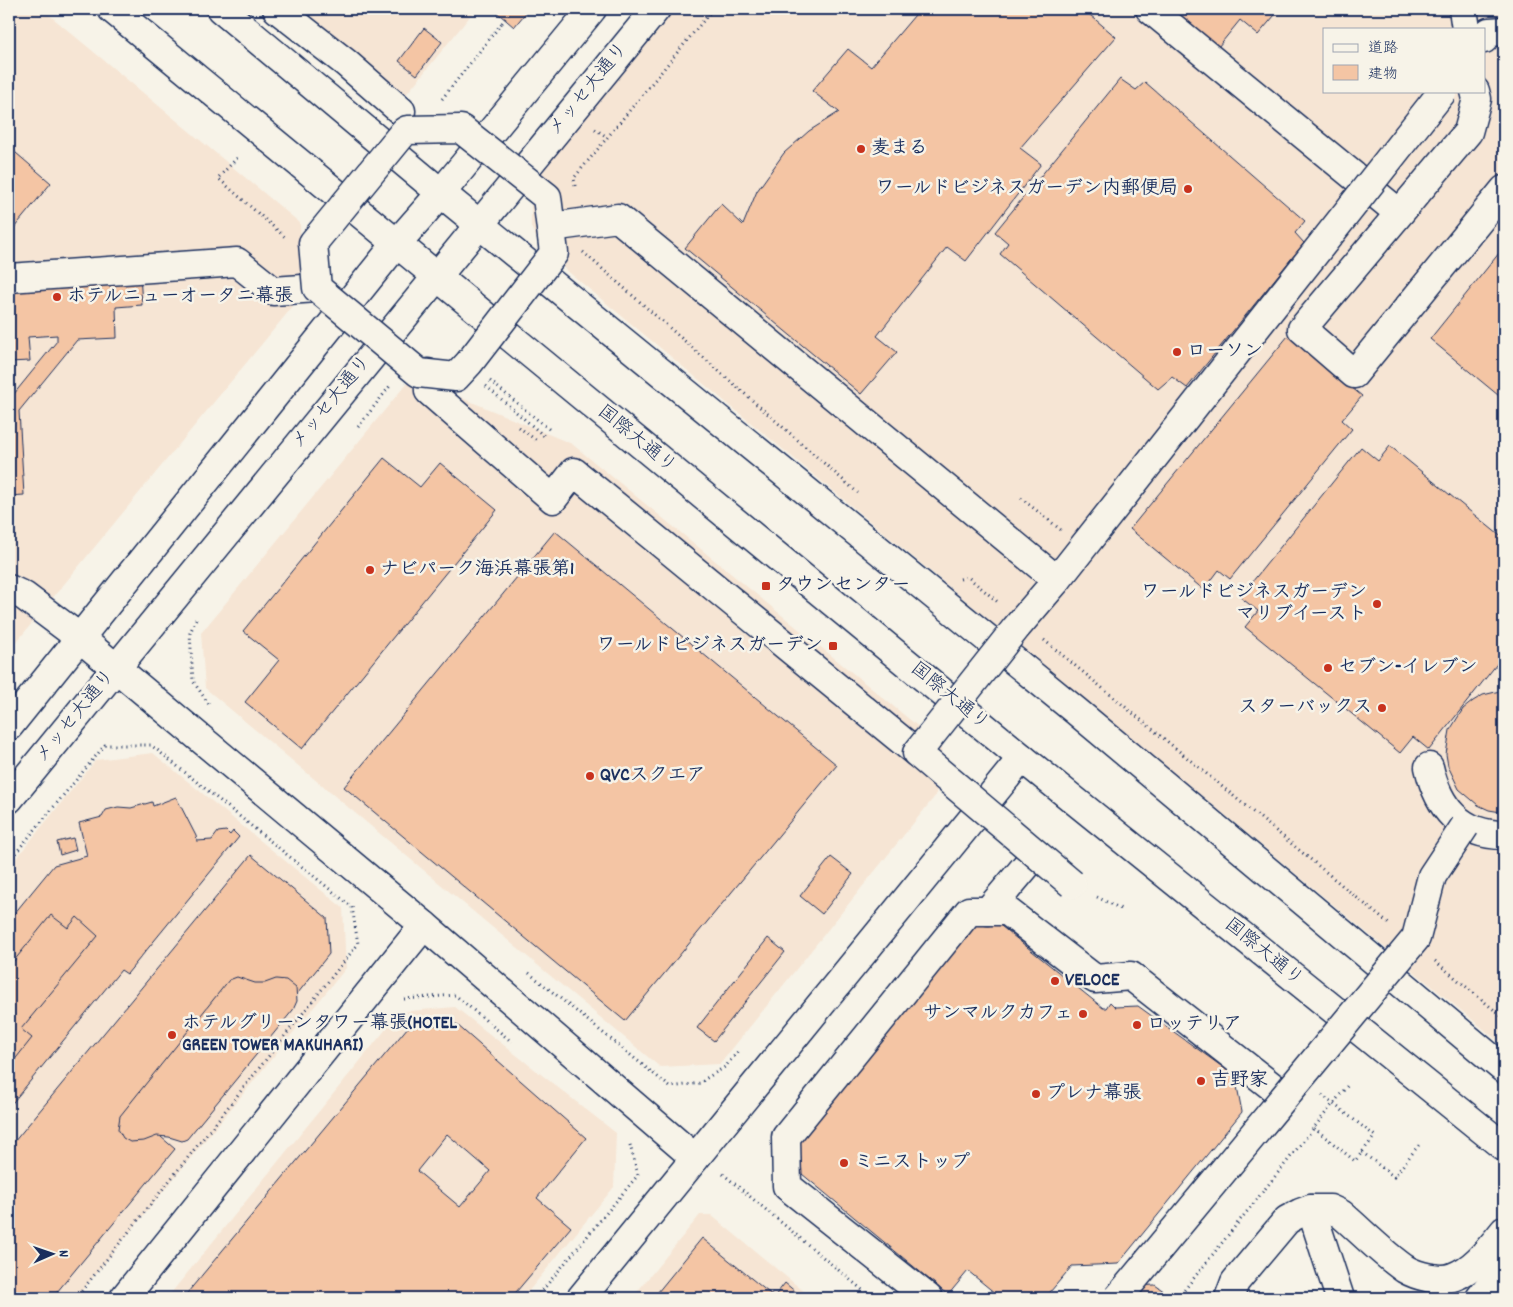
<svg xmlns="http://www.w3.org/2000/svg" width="1513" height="1307" viewBox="0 0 1513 1307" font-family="Dekko,'Klee One',sans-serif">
  <rect width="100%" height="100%" fill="#f7f3e8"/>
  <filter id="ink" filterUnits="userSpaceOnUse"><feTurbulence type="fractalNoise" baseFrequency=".02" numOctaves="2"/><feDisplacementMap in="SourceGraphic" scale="10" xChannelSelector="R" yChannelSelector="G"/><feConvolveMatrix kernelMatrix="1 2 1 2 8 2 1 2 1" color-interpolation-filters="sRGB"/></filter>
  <g filter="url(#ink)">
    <g fill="#f6e5d4" fill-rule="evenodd">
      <polygon points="9,9 42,9 300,223 303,294 9,651"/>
      <polygon points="286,9 476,9 400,102"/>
      <path d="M675,9H1504V1046L542,250L531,227V197L538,173ZM1324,29H1484V91H1324Z"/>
      <polygon points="412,377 572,444 942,746 936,795 720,1064 660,1067 205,688 201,633"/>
      <polygon points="153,753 343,908 346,968 76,1298 9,1298 9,867 96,760"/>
      <polygon points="455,1007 616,1133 614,1187 523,1298 167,1298 400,1012"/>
      <polygon points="700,1215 711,1215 812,1298 632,1298"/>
    </g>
    <g fill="#f4c5a4" stroke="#1b2f5e" fill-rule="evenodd">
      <polygon points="493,9 529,9 514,27"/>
      <polygon points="920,9 1083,9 1116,37 1020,148 1041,164 966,261 947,247 877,336 897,352 861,394 685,248 721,204 743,225 757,191 784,153 809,131 839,112 812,91 848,49 871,67"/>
      <polygon points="1162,9 1280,9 1258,35 1240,20 1214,52"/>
      <polygon points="424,28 442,42 417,75 399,61"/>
      <polygon points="1120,79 1136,90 1145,82 1305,221 1295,233 1304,243 1187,388 1172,377 1158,389 1000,254 1008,243 995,232"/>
      <polygon points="9,147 51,183 9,234"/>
      <polygon points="1504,247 1504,400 1430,339"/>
      <polygon points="139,259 142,305 116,307 117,338 77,340 19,411 24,495 9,496 9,400 57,341 57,335 28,337 30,361 9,362 9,267"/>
      <polygon points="1288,336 1362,396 1342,420 1352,429 1230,579 1219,570 1204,590 1130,529"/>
      <polygon points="1390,446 1504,539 1504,655 1429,750 1413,737 1400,753 1245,627 1258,611 1240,597 1361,447 1378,461"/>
      <polygon points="384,458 420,487 440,463 497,510 302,749 245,702 279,660 243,631"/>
      <polygon points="555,531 837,765 625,1021 344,787"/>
      <polygon points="1504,690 1504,812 1501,812 1489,810 1478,805 1459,789 1448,766 1446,754 1450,730 1463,709 1473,701 1483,695"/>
      <polygon points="176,797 196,836 197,841 212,840 218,832 226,831 230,835 233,831 239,837 127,974 121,970 9,1107 9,920 54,865 87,856 79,823 102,817 106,810 118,807 131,808 152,802 153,806"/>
      <polygon points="73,838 76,850 60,855 57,842"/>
      <polygon points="251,855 327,918 329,954 259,1042 247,1050 232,1050 161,1137 175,1149 52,1298 9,1298 9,1148"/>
      <polygon points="831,857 853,874 822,914 800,896"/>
      <polygon points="51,915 68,928 77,917 98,936 21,1029 32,1038 9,1067 9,967"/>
      <polygon points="970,918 991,918 1103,1008 1106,1008 1110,1002 1115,1007 1138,1006 1235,1076 1242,1112 1118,1264 1072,1266 1045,1298 1001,1298 968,1271 948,1295 802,1174 799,1137"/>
      <polygon points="768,938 785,952 714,1041 697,1028"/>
      <polygon points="237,977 255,983 265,983 276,979 286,980 296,988 297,1001 293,1010 187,1139 182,1141 169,1137 157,1136 144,1141 130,1142 123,1138 118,1129 120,1116 229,980"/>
      <path d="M456,1024L586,1138L537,1198L571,1227L511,1298H183L408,1027ZM447,1134L490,1171L460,1207L417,1171Z"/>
      <polygon points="702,1238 774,1297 785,1283 803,1298 653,1298"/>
      <polygon points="1155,1285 1174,1298 1122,1298 1132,1286"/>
    </g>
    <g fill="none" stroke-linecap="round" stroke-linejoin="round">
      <defs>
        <g id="minor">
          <polyline points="112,9 1022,758 1504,1147"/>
          <polyline points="221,9 441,193 1076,711 1504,1069"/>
          <polyline points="277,9 346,63 401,111"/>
          <polyline points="1150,9 1399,213"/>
          <polyline points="1463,9 1466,29"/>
          <polyline points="1484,39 1489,32 1504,31"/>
          <polyline points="1475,91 1477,99 1468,132 1302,329 1354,374 1504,190"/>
          <polyline points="9,278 237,262 273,291 317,288"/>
          <polyline points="428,373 429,391 553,499 574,472 917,753"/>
          <polyline points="9,589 24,596 80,638 116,668 424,925 695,1158"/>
          <polyline points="9,726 397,243 441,193 592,9"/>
          <path d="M1429,767C1438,807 1460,835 1504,835"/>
          <polyline points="9,799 656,9"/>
          <polyline points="988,911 1036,854"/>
          <polyline points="1311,1209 1340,1298"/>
          <polyline points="124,1298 424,925"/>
          <polyline points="581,1298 1022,758"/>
          <polyline points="928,1298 787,1186 786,1137 969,911 1007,911 1095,979 1131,976 1284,1096"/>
          <path d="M1229,1298L1235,1282L1287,1220L1300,1213L1311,1209H1330L1341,1214C1362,1232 1382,1253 1405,1269C1417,1276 1440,1282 1453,1277C1475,1269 1490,1248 1504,1231"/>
          <polyline points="1480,1298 1504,1268"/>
        </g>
      </defs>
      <use href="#minor" stroke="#1b2f5e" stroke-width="31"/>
      <g stroke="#1b2f5e" stroke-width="3" stroke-dasharray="1 4" stroke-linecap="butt">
        <polyline points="502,23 512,9"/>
        <polyline points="595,129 607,137"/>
        <polyline points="237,158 218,178 286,238"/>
        <polyline points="575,186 574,178 713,9"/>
        <polyline points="583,252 858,493"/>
        <polyline points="490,381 550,430"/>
        <polyline points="486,386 544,436"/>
        <polyline points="358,427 390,386"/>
        <polyline points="519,427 538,442"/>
        <polyline points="1021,498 1061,530"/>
        <polyline points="960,579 968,577 999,603"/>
        <polyline points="196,619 190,633 193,681 210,706"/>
        <polyline points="1044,640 1389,924"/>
        <polyline points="9,861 105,745 151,745 352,907 358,944 76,1298"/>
        <polyline points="1097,897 1121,909"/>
        <polyline points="1435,961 1504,1018"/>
        <polyline points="529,973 670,1087 701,1083 705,1079 725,1067 740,1049"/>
        <polyline points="404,999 455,995 512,1042"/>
        <polyline points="1314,1128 1355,1161 1375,1136"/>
        <polyline points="1362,1152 1394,1177 1421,1142"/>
        <polyline points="723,1174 872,1298"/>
        <polyline points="536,1298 638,1175 629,1141"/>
        <polyline points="1178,1298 1348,1085"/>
      </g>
      <use href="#minor" stroke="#f7f3e8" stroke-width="28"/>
      <defs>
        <g id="minor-bridge">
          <polygon points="461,129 547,197 554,253 469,363 456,377 419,373 317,288 313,243 404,132 407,130"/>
          <polyline points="551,227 618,218 1057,580"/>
          <polyline points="1072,884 917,753 1016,628 1057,580 1443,91"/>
          <polyline points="1118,1298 1416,938 1432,876 1465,826"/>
        </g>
      </defs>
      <use href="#minor-bridge" stroke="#1b2f5e" stroke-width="31" stroke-linecap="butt"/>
      <g stroke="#1b2f5e" stroke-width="3" stroke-dasharray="1 4" stroke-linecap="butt">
        <polyline points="442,99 502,23"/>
        <polyline points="1322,1095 1375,1136"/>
      </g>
      <use href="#minor-bridge" stroke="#f7f3e8" stroke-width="28"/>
    </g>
  </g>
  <g fill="#c8321e" stroke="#f7f3e8" stroke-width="2">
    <circle cx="861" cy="149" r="5"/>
    <circle cx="1188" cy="189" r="5"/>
    <circle cx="57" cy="297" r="5"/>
    <circle cx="1177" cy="352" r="5"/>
    <circle cx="370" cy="570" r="5"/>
    <rect x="761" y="581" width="10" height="10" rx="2.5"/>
    <circle cx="1377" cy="604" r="5"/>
    <rect x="828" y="641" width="10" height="10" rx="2.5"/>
    <circle cx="1328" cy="668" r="5"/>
    <circle cx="1382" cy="708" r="5"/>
    <circle cx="590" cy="776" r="5"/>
    <circle cx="1055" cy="981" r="5"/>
    <circle cx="1083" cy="1014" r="5"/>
    <circle cx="1137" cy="1025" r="5"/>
    <circle cx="172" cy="1035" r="5"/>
    <circle cx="1201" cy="1081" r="5"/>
    <circle cx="1036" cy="1094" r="5"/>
    <circle cx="844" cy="1163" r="5"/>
  </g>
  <g text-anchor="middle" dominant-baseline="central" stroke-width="5" stroke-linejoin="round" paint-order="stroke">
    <g font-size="19" fill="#1b2f5e" stroke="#f7f3e8">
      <text transform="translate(589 90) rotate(-51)">メッセ大通り</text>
      <text transform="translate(332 403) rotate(-51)">メッセ大通り</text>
      <text transform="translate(636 440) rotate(39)">国際大通り</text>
      <text transform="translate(949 697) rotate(39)">国際大通り</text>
      <text transform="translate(76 717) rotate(-51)">メッセ大通り</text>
      <text transform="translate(1263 953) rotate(39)">国際大通り</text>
    </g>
    <g font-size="19" font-weight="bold" fill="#1b2f5e" stroke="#f7f3e8" text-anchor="start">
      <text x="871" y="149">麦まる</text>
      <text x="1178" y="189" text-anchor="end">ワールドビジネスガーデン内郵便局</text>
      <text x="67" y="297">ホテルニューオータニ幕張</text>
      <text x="1187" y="352">ローソン</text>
      <text x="380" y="570">ナビパーク海浜幕張第1</text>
      <text x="776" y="586">タウンセンター</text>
      <text x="1367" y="593" text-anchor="end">ワールドビジネスガーデン<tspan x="1367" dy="22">マリブイースト</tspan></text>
      <text x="823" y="646" text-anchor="end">ワールドビジネスガーデン</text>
      <text x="1338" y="668">セブン-イレブン</text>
      <text x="1372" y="708" text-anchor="end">スターバックス</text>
      <text x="600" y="776">QVCスクエア</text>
      <text x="1065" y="981">VELOCE</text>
      <text x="1073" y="1014" text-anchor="end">サンマルクカフェ</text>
      <text x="182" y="1024">ホテルグリーンタワー幕張(HOTEL<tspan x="182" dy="22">GREEN TOWER MAKUHARI)</tspan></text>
      <text x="1147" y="1025">ロッテリア</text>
      <text x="1211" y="1081">吉野家</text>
      <text x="1046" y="1094">プレナ幕張</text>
      <text x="854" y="1163">ミニストップ</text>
    </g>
  </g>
  <rect width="1513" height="1307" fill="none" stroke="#f7f3e8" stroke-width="30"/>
  <rect x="15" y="15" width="1483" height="1277" fill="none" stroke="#1b2f5e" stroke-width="2" filter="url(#ink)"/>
  <rect x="1323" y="28" width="162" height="65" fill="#f7f3e8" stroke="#9fa5b1"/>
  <rect x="1333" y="44" width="25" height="8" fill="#f7f3e8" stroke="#9fa5b1"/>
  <text x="1368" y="52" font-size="15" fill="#1b2f5e">道路</text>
  <rect x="1333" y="65" width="25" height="15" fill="#f4c5a4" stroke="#9fa5b1"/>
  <text x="1368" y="78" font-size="15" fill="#1b2f5e">建物</text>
  <g transform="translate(52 1254) rotate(88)" stroke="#f7f3e8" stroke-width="4" paint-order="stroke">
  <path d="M0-4L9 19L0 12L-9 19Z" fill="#1b2f5e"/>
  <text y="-8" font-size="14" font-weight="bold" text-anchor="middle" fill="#1b2f5e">N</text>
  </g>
</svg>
